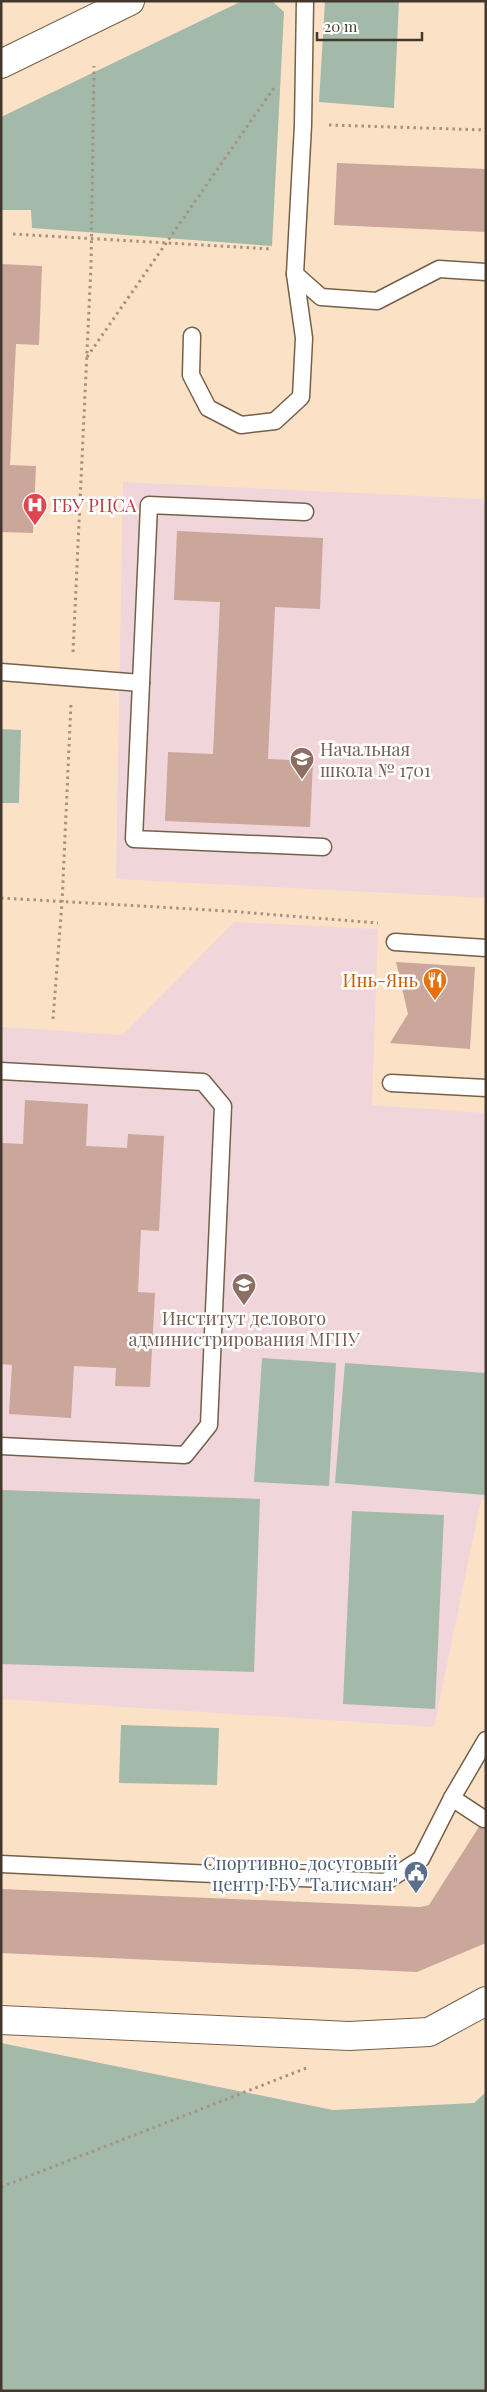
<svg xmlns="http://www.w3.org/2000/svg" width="487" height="2392" viewBox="0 0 487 2392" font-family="'Playfair Display',serif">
  <rect width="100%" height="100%" fill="#fbe2c7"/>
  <g fill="#f0d5da">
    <polygon points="123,482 486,499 486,898 116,879"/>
    <polygon points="234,922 378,929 372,1105 486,1113 486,1500 481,1500 434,1727 1,1699 1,1027 123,1035"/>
  </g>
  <g fill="#a3baaa">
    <polygon points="242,1 272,1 284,12 272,246 32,228 31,210 1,210 1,117"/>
    <polygon points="325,1 399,1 394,108 319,102"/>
    <polygon points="1,729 21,730 19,803 1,803"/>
    <polygon points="262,1358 336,1363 329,1486 254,1482"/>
    <polygon points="345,1363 486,1373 486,1495 335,1483"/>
    <polygon points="1,1490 260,1499 254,1672 1,1664"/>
    <polygon points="352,1511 444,1515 435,1709 343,1704"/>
    <polygon points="121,1725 219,1728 217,1785 119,1783"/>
    <polygon points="1,2043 333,2110 474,2103 486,2092 486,2391 1,2391"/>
  </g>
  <g fill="#caa69b">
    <polygon points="337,163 486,169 486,232 334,225"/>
    <polygon points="1,264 42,266 39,345 16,344 10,465 36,466 33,533 1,532"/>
    <polygon points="177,531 323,538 320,609 275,607 268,759 313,761 310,827 165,821 168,752 213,754 220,602 174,600"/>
    <polygon points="396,962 475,967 470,1049 390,1043 408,1014"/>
    <polygon points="25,1100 88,1104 86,1146 127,1148 128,1134 164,1136 159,1231 141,1230 138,1292 155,1293 150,1387 115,1386 116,1368 74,1366 71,1418 9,1414 12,1365 1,1364 1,1143 23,1144"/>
    <polygon points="486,1816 486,1943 417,1972 1,1953 1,1889 420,1907 429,1905"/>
  </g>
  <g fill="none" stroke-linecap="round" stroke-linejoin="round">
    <defs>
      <g id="service">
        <polyline points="305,1 303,125 295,274 321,297 377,301 439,269 486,272"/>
        <polyline points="192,336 191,375 208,408 241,425 275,421 301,397 304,338 295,274"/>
        <polyline points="305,512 149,505 134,839 323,847"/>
        <polyline points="1,672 141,683"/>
        <polyline points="395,942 486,948"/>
        <polyline points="1,1071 203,1082 223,1106 209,1425 185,1455 1,1446"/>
        <polyline points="391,1083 486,1088"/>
        <polyline points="452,1798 484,1819"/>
        <polyline points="1,1864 385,1882 421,1859 452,1798 486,1740"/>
      </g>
      <polyline id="minor" points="1,2020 349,2036 429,2032 486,2001"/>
      <polyline id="tertiary" points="1,64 130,1"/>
    </defs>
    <use href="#service" stroke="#756048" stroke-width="19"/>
    <use href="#minor" stroke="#756048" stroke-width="30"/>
    <use href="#tertiary" stroke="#756048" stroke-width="30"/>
    <g stroke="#a5937f" stroke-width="3" stroke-dasharray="2.5 4" stroke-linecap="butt">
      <polyline points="329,125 486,130"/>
      <polyline points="13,234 271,249"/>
      <polyline points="87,357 276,85"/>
      <polyline points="73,652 91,266 94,66"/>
      <polyline points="1,898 227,911 378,923"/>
      <polyline points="53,1019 62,903 71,703"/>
      <polyline points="1,2187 309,2067"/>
    </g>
    <use href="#service" stroke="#fff" stroke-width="16"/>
    <use href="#minor" stroke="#fff" stroke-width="28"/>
    <use href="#tertiary" stroke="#fff" stroke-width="28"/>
  </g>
  <defs>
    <symbol id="hospital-pin" viewBox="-11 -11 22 30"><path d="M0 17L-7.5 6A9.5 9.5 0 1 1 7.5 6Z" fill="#e0444e" stroke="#fff"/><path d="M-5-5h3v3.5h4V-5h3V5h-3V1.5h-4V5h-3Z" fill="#fff"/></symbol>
    <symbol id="school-pin" viewBox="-11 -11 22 30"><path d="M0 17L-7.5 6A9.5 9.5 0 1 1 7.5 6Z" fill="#8d6e63" stroke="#fff"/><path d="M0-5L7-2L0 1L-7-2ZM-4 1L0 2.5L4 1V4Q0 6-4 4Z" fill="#fff"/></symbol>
    <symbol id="restaurant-pin" viewBox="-11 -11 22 30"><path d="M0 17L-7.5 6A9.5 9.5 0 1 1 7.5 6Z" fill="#e8710a" stroke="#fff"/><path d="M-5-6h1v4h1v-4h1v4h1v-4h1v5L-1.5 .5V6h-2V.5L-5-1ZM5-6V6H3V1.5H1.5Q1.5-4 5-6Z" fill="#fff"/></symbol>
    <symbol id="university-pin" viewBox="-11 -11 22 30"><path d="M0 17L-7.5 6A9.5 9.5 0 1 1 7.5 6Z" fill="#8d6e63" stroke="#fff"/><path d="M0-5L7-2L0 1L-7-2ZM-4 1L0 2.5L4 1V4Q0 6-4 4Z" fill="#fff"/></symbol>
    <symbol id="civic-pin" viewBox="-11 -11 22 30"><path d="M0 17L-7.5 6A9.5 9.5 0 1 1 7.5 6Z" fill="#5c6f8a" stroke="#fff"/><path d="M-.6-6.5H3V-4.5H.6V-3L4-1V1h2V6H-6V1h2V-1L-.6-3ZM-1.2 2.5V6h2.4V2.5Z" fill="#fff"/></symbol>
  </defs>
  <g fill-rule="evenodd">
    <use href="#hospital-pin" x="21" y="491" width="28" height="38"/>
    <use href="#school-pin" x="288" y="745" width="28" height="38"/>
    <use href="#restaurant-pin" x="421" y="966" width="28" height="38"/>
    <use href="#university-pin" x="230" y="1271" width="28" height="38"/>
    <use href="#civic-pin" x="402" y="1859" width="28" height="38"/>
  </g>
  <g text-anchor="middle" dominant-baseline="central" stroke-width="5" stroke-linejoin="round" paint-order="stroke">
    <g font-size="18" fill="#be3a42" stroke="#fff" text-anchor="start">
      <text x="52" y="505">ГБУ РЦСА</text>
    </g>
    <g font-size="18" fill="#785e54" stroke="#fff" text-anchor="start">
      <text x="320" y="749">Начальная<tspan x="320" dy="21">школа № 1701</tspan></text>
      <text x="244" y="1318" text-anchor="middle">Институт делового<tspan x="244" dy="21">администрирования МГПУ</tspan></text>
    </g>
    <g font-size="18" fill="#c56008" stroke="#fff" text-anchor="end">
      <text x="418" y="980">Инь-Янь</text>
    </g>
    <g font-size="18" fill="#4e5e75" stroke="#fff" text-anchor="end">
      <text x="398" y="1863">Спортивно-досуговый<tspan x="398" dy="21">центр ГБУ "Талисман"</tspan></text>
    </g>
  </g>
  <rect width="487" height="2392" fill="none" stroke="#42382d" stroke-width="5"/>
  <path d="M317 32v8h105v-8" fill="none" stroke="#42382d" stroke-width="2.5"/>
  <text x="324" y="32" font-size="15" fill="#42382d" stroke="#ffffff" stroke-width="4" paint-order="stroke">20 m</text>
</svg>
